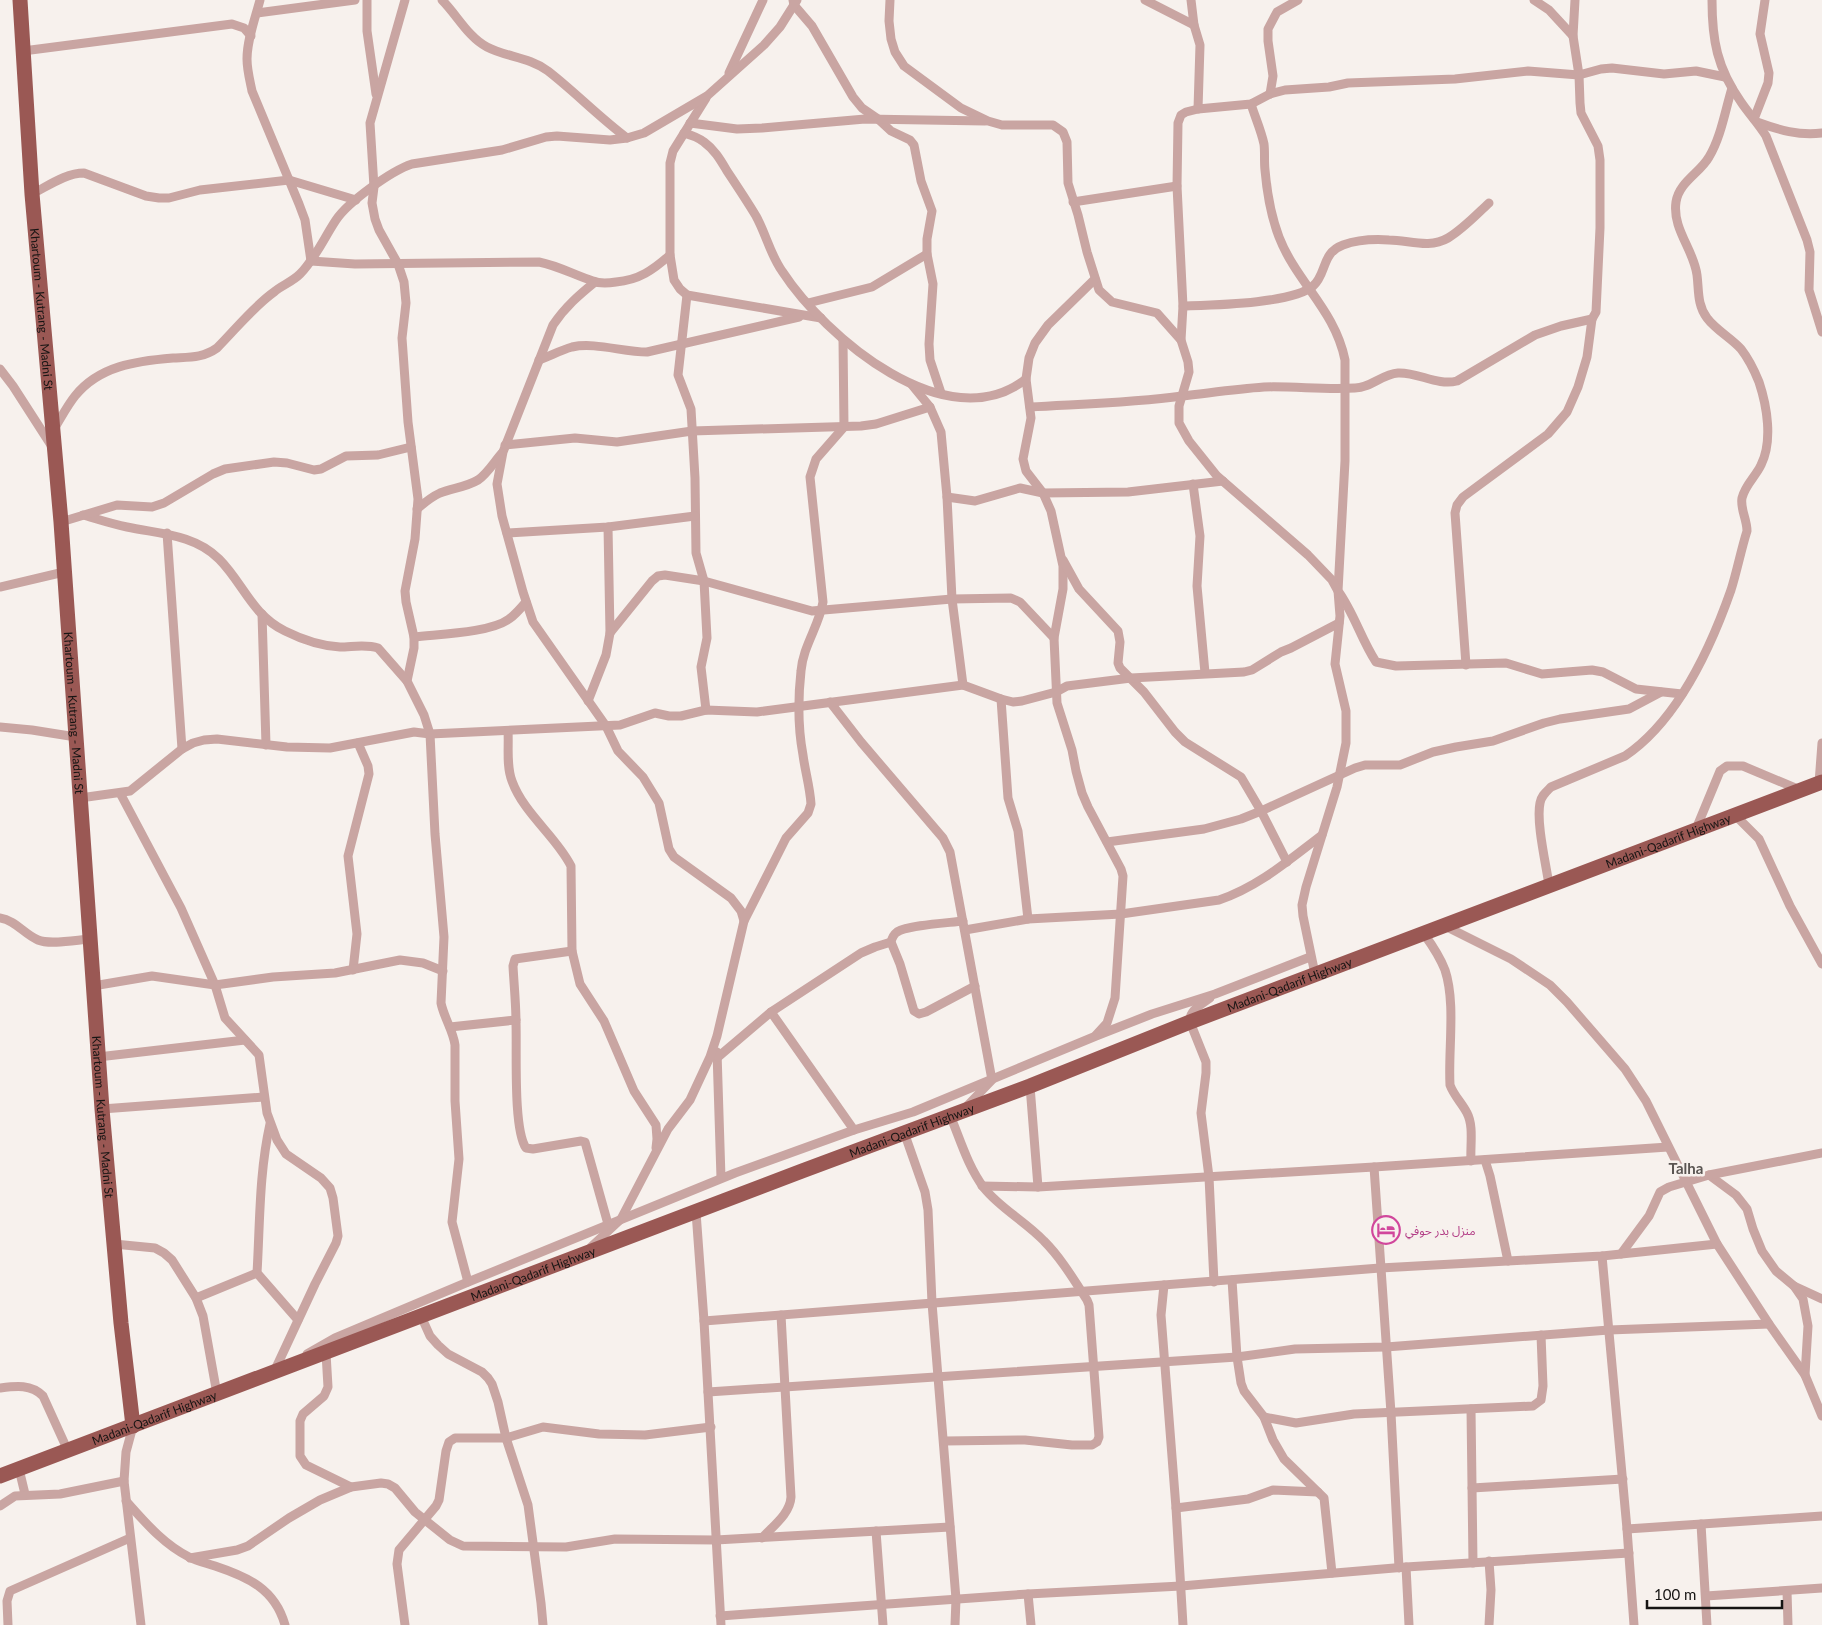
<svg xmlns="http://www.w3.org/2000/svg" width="1822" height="1625" viewBox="0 0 1822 1625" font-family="Lato,'Noto Sans Arabic',sans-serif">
  <rect width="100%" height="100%" fill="#f7f1ed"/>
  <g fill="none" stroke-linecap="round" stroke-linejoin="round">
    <g stroke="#c9a5a2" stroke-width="9">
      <path d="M260,0C255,19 247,40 247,59C247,70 250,81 252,91L299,204L305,220L311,261"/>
      <polyline points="367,0 367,31 376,94"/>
      <path d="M405,0L370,123L374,187L372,203L375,219L379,230L398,264L404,282L406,303L402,338L408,422L418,499L415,539L405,591L406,602L414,637V648L407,681L424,715L430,734L435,834L444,937L441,1003C444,1018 453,1030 455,1045V1101L459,1159L452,1222L468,1282"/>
      <path d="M442,0C457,15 468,37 487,47C506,57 529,57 548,71C575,92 599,117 627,138"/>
      <polyline points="793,0 794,5 812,26 853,97 862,108 878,119 891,131 910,140 914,145 921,181 932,211 927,239 927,254 933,284 929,344 930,360 941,393"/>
      <polyline points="890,0 889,21 891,39 895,52 904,66 961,108 988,121 1002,125 1053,125 1063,132 1067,142 1068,183 1078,215 1087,252 1099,290 1112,302 1157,313 1181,340"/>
      <polyline points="1145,0 1194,25"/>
      <polyline points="1191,0 1194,25 1200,45 1198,109"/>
      <polyline points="1534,0 1549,10 1573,36"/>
      <path d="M1712,0C1712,40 1717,68 1741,102C1749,114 1758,123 1766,136L1807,240L1810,252L1809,290L1822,332"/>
      <polyline points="257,13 355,0"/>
      <polyline points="23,51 232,24 244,28 251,36"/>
      <polyline points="729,73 763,0"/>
      <polyline points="1270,94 1273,76 1268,41 1268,29 1277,12 1298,0"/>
      <polyline points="706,98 673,151 670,163 670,255 674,280 680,289 687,295 821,318"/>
      <path d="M1251,104C1255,117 1261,130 1264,144C1265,152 1264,161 1265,170C1267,193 1271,216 1279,237C1297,283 1335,310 1345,360V461L1338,591C1354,613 1361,639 1376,662L1396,666L1506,663L1542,674L1592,670L1603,672L1636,689L1682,694"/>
      <polyline points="1754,119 1768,83 1769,73 1760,34 1765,0"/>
      <path d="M1757,122C1779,130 1799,136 1822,133"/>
      <polyline points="690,123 737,129 762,128 865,119 985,121"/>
      <path d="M684,133C691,135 699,138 704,142C715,150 721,161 727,171C737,186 747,201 756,216C766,234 770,254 782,271C825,337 947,441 1026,379"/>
      <path d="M32,194C48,186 66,173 84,173L146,196L159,198H169L200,190L289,180L356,200"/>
      <polyline points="1073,202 1177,186"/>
      <path d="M311,261L355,264L539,262C559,266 574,275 593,281C600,284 609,283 616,282C639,280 653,270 670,255"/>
      <polyline points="1095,279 1048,325 1035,343 1029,358 1026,379 1031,418 1023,459 1026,471 1043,493 1051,511 1063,566 1063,589 1054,638 1057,703 1072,750 1076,771 1082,793 1088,807 1121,869 1123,876 1115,998 1107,1023 1096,1035"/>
      <path d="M595,282C579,295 565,307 553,325L503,452L497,484L502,516L523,592L533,622L606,726L618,751L643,777L659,803L669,849L674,857L731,898L741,911L744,921"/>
      <polyline points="687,295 678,375 691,409 695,478 696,553 704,581 707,638 701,667 706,710"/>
      <polyline points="808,303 872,287 927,254"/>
      <path d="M1183,306C1211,305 1292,304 1313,286C1327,274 1321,253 1343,245C1357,240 1374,239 1389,240C1409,240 1429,249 1448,238C1463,229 1476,215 1489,203"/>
      <path d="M539,360C550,356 561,350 572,347C595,342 623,352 647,352L799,317"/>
      <polyline points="0,369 13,386 51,445"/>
      <polyline points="912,385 930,407 941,432 947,497 952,599 963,685"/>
      <path d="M1030,407C1080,404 1132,403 1182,396C1209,393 1236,389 1264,387C1295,386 1325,390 1355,388C1371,388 1382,374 1398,373C1418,372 1437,386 1457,381L1535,335L1561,326L1592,319L1596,312L1600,228V160L1598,146L1581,113L1580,103L1579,75L1573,36L1575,0"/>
      <path d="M54,429C61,418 67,406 75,396C99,366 136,361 173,358C189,357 203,358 217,348C236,329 253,307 274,292C282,285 292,282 300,274C315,259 324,238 336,220C348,202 391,171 412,164L502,150L546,137L557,136L610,140L627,138L644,133L707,96L764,45L780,27L797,0"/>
      <polyline points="505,445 575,438 617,442 692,431 861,426 876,424 930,407"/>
      <polyline points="1193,484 1200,536 1197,586 1205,673"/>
      <polyline points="947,497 975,501 1020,488 1043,493 1128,492 1223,481"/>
      <path d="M417,509C424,503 431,497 440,493C453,488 466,487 478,480C488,473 494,462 502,453"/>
      <path d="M83,515C97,519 112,524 127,527C159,534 194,534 219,559C243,583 252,615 285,631C301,639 322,646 340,647C352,647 366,644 378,648L407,681"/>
      <polyline points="61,522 117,505 152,507 164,503 213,474 225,469 274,462 287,463 314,470 321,469 346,456 378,455 411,447"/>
      <polyline points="167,533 182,749"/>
      <polyline points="507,533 608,527 695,516"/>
      <polyline points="1063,560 1079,589 1118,631 1120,642 1118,663 1120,668 1144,692 1175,732 1185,742 1241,777 1261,811 1287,862"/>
      <polyline points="0,587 64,572"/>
      <polyline points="262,614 266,745"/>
      <polyline points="610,633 652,581 658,576 665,575 704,581 812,611 952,599 1011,598 1020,602 1054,638"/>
      <path d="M414,637C438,634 490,633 509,619C515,615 521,608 526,602"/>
      <polyline points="1466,665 1455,513 1457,505 1463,497 1548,434 1567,412 1578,387 1587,357 1592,319"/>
      <polyline points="1001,699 1008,798 1018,831 1028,919"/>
      <polyline points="588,701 606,655 610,633 608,527"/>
      <polyline points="830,702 861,742 943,838 950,852 992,1080 967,1106"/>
      <polyline points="0,727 32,730 76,737"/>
      <path d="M508,731C509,747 506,766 512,781C524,814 556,836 571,866L572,951L580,984L604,1021L634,1091L656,1125L657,1139L656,1148"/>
      <polyline points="1819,783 1822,743"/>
      <polyline points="120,793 181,908 215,985 225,1018 259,1055 267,1113 277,1140 286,1154 321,1178 330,1188 333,1198 338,1236 336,1243 315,1284 274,1372"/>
      <polyline points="80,798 130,791 182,749 193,743 204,740 217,739 287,747 330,748 414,732 430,734 620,725 655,713 669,716 681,716 706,710 757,712 963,685 1001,699 1013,702 1022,701 1056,692 1067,686 1131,678 1244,672 1252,670 1281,652 1291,648 1339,623"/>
      <polyline points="1735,815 1759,839 1790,906 1822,964"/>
      <polyline points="1696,829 1720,771 1727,766 1743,766 1800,790"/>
      <polyline points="1107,842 1204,829 1241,819 1261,811 1355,768 1365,765 1400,765 1433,752 1456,747 1493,741 1544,723 1560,719 1629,709 1661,692"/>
      <path d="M1549,885C1546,864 1536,822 1540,803C1541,796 1546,792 1551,787L1625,756C1677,721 1711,647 1731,590C1737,571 1741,550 1747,531C1747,519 1740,509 1742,498C1745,485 1756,476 1761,465C1773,441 1767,406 1759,382C1755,372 1748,358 1741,349C1731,338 1716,330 1707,318C1697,305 1699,290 1697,275C1694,250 1672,229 1676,202C1679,182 1700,173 1709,157C1721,137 1725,111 1732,88"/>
      <path d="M0,918C15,920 24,934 38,940C50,945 76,940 90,939"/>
      <path d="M963,921C947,923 909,925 897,932C893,935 892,938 891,942L900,964L914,1011L919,1014L926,1012L975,986"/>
      <polyline points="1445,926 1511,959 1550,985 1567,1002 1625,1069 1646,1101 1717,1244 1769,1324 1805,1375 1822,1416"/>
      <path d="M965,930L1028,919L1121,914L1219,900C1258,887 1289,860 1322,835"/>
      <path d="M1424,934C1432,945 1440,957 1445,970C1456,1003 1448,1050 1450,1085C1454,1096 1462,1103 1467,1113C1474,1126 1470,1146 1471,1161"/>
      <path d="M572,951L515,959L513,966C514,985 516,1004 516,1023C517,1051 513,1129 526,1148L533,1149L581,1141L585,1142L608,1224"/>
      <polyline points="353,970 357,934 348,856 369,774 368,766 358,743"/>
      <polyline points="1315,974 1303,916 1302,905 1306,887 1337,787 1346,743 1346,711 1335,664 1340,616 1338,591 1332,580 1308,555 1217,476 1189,441 1179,423 1179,406 1189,372 1188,362 1181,340 1183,306 1177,186 1178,123 1181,115 1186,112 1198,109 1251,104 1270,94 1285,90 1329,87 1348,83 1455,79 1528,71 1579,75 1601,69 1612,68 1664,74 1696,71 1725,77"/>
      <polyline points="93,986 152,976 215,985 273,977 335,973 400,960 423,963 443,971"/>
      <path d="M1210,998C1201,1005 1189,1010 1190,1022L1206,1062V1073L1201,1113L1209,1177L1214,1282"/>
      <polyline points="771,1012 854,1130"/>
      <polyline points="450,1027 516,1020"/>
      <polyline points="717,1052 721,1178"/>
      <polyline points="98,1057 245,1040"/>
      <polyline points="718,1057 771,1012 861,953 875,947 891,942"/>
      <polyline points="1030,1086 1038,1187"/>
      <polyline points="102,1109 264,1097"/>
      <path d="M270,1124C259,1173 260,1223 257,1273L298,1320"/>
      <polyline points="904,1132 925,1192 928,1210 932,1303 956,1599 955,1625"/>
      <polyline points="1485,1160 1490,1176 1508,1261"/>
      <polyline points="1374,1167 1391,1413 1399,1568"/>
      <polyline points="1709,1175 1736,1195 1747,1209 1753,1229 1762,1251 1776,1271 1794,1286 1803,1299 1808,1326 1805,1375"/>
      <polyline points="982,1186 1038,1187 1374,1167 1668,1147"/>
      <polyline points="696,1212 704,1321 721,1625"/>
      <polyline points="114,1244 155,1248 164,1253 172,1260 196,1298 203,1316 217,1394"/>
      <path d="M591,1247L621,1219L668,1129L690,1100L710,1057L717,1036L744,921L786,838L808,813L811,804C810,787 805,771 803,755C798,728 798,698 801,671C803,646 819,626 823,602L810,477L816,459L844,427L843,340"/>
      <polyline points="1621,1254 1649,1216 1660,1192 1669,1187 1709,1175 1822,1153"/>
      <polyline points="1602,1256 1627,1529 1634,1625"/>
      <polyline points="1232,1280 1237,1357 1241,1383 1244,1391 1264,1417 1273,1440 1284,1459 1324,1498 1332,1573"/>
      <polyline points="1164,1285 1161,1315 1176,1508 1183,1625"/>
      <polyline points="1794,1286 1822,1299"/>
      <polyline points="196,1298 257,1273"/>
      <polyline points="421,1316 430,1336 438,1345 448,1354 482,1372 488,1378 492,1384 498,1402 506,1438 528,1505 541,1603 543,1625"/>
      <polyline points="704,1321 1380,1268 1602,1256 1717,1244"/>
      <polyline points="326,1353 328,1387 324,1396 303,1414 300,1421 300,1456 306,1465 351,1487"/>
      <polyline points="307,1354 335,1338 468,1282 735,1173 854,1130 913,1112 1096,1036 1152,1014 1215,994 1310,957"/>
      <path d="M0,1388C16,1386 31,1384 43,1396L68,1451"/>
      <polyline points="708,1392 1237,1357 1295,1349 1386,1347 1609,1330 1769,1324"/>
      <polyline points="1471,1409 1473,1563"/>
      <polyline points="1264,1417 1296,1423 1354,1414 1533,1406 1541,1400 1543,1386 1541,1335"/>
      <polyline points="133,1426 126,1452 124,1481 141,1625"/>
      <path d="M945,1441L1025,1440L1072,1445H1092L1097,1442L1099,1437L1089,1305L1087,1300C1074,1280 1061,1258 1044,1241C1025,1221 1001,1209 984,1188C968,1167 960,1139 950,1115"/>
      <polyline points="19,1469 25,1494"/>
      <polyline points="1472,1488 1623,1479"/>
      <path d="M126,1501C145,1522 163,1544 189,1557C197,1561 206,1563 215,1566C248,1577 275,1589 285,1625"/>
      <polyline points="0,1506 15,1496 60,1494 124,1481"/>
      <polyline points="1176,1508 1248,1499 1273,1490 1318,1492"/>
      <polyline points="1701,1524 1707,1625"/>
      <polyline points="1627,1529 1822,1516"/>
      <polyline points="876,1531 883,1625"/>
      <path d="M762,1538C773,1526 790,1514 791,1497L781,1315"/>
      <polyline points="190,1558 237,1550 248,1546 289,1518 320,1500 351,1487 381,1483 388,1484 395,1488 415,1512 450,1540 463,1546 566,1547 615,1539 716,1540 950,1527"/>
      <polyline points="1406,1567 1409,1625"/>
      <polyline points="1787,1591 1788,1625"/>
      <polyline points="1028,1594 1031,1625"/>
      <polyline points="1706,1596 1822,1588"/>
      <polyline points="720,1616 1028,1594 1181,1586 1406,1567 1629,1553"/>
      <polyline points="8,1625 7,1601 10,1591 130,1538"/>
      <polyline points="405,1625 397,1564 399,1550 436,1506 439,1500 446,1451 449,1442 455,1438 506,1438 543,1427 599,1434 645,1435 711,1427"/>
      <polyline points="1489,1625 1491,1590 1489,1561"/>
    </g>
    <g stroke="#9a5854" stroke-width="15">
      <path id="s1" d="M20,0L32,194L61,522L102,1109L121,1323L133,1426"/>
      <path id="s2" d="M0,1476L802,1171L1030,1086L1190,1022L1822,782"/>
    </g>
  </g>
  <defs>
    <symbol id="hotel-ring" viewBox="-11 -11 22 22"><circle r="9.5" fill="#f7f1ed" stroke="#d1479c" stroke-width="1.5"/><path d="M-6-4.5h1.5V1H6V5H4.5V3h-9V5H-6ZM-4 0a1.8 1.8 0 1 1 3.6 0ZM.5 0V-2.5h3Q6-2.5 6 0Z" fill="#d1479c"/></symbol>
  </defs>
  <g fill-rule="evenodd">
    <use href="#hotel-ring" x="1370" y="1214" width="32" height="32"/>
  </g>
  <g text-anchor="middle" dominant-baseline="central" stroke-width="5" stroke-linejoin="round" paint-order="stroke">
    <g font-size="12" fill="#161413" stroke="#f7f1ed">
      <text stroke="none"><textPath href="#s1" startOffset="310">Khartoum - Kutrang - Madni St</textPath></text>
      <text stroke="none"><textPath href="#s1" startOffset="715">Khartoum - Kutrang - Madni St</textPath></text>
      <text stroke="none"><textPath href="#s2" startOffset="1785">Madani-Qadarif Highway</textPath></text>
      <text stroke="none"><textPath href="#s2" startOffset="1380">Madani-Qadarif Highway</textPath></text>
      <text stroke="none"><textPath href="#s1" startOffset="1120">Khartoum - Kutrang - Madni St</textPath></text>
      <text stroke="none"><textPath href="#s2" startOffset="975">Madani-Qadarif Highway</textPath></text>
      <text stroke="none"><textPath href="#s2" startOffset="570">Madani-Qadarif Highway</textPath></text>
      <text stroke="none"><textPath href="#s2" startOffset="165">Madani-Qadarif Highway</textPath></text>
    </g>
    <g font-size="12" fill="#b23c85" stroke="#f7f1ed" text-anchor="start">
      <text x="1405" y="1230">منزل بدر حوفي</text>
    </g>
    <g font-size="15" font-weight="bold" fill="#5a5552" stroke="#f7f1ed">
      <text x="1686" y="1168">Talha</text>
    </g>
  </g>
  <path d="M1647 1600v8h135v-8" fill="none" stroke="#161413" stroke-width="2.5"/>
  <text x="1654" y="1600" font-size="15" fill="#161413" stroke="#f7f1ed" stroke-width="4" paint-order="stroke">100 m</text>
</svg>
